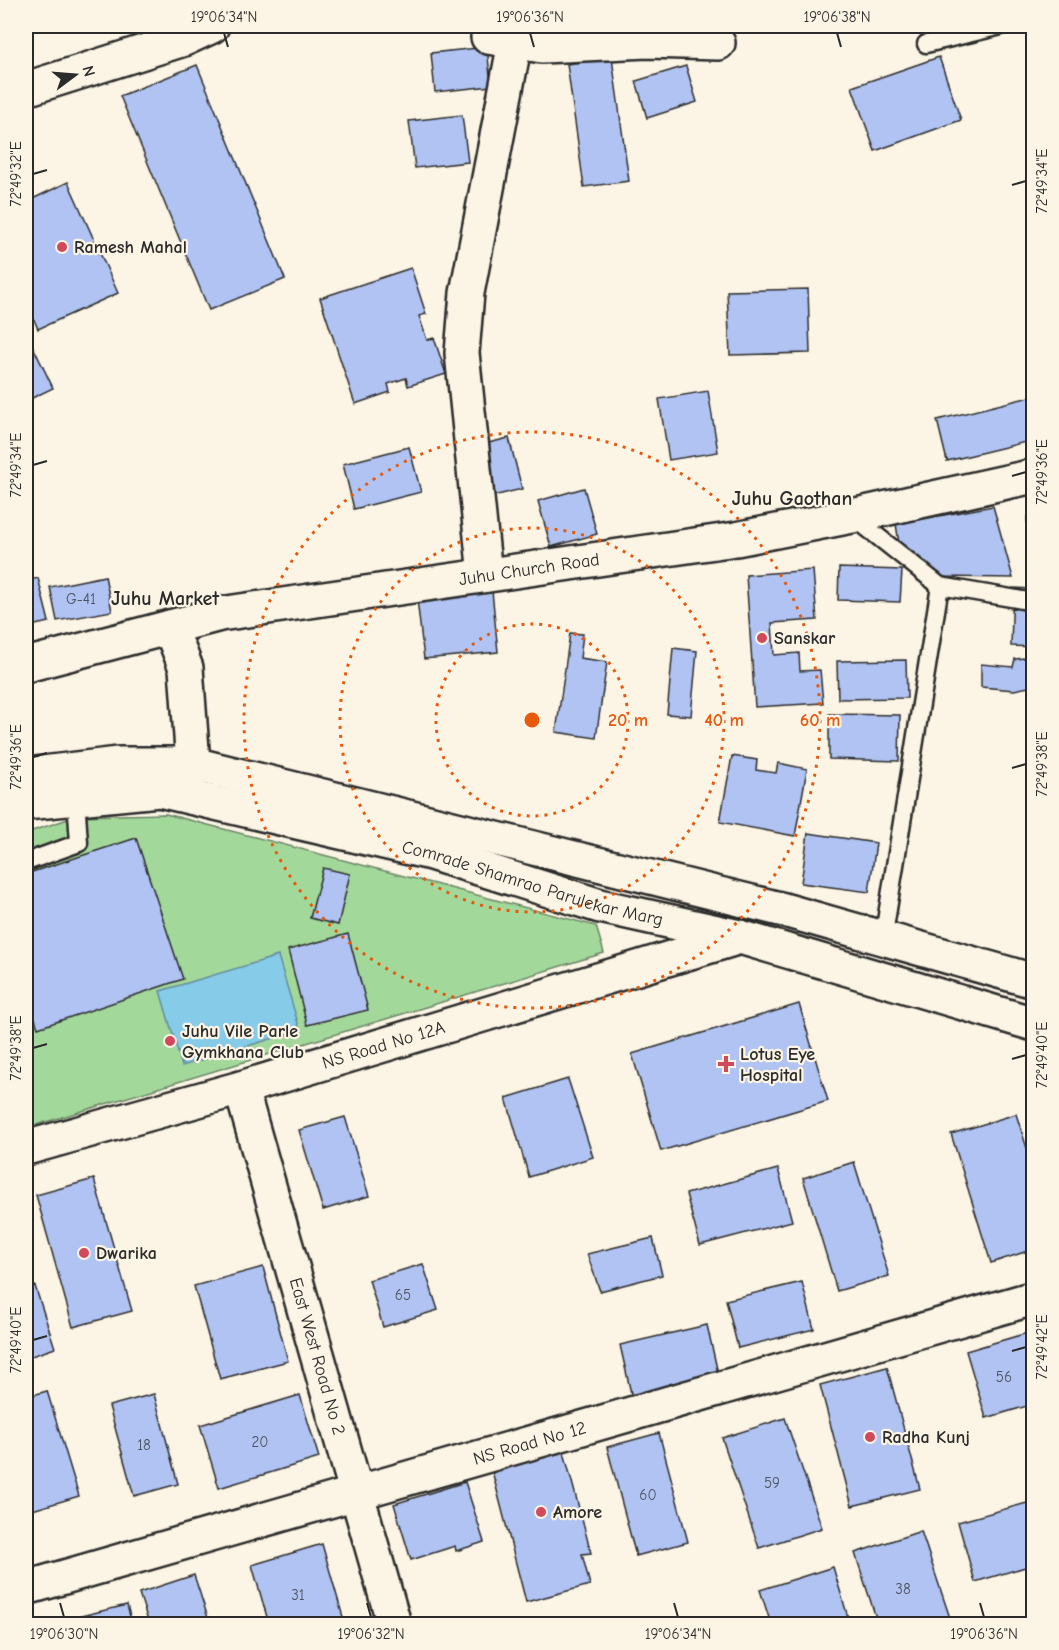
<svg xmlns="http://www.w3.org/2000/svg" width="1059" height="1650" viewBox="0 0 1059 1650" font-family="'Comic Neue',sans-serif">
  <rect width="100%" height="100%" fill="#fcf5e5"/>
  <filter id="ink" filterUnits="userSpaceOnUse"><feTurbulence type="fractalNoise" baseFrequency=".0167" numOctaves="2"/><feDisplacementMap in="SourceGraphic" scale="12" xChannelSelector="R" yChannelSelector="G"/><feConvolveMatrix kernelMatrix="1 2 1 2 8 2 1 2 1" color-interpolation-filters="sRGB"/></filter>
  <g filter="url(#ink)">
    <polygon fill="#a3d89b" stroke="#678263" stroke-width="1.5" points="166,814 596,926 604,953 26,1128 26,833 77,816"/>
    <polygon fill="#86cbe8" stroke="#628b9c" stroke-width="1.5" points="278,956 300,1030 182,1066 160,991"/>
    <g fill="#b0c3f2" stroke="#2b2b2b" stroke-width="1.5">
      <polygon points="487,47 491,86 435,92 431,53"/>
      <polygon points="939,57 961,120 875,151 852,87"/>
      <polygon points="612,58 629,181 584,187 567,64"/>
      <polygon points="197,65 285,279 209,310 120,96"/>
      <polygon points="686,66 697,102 647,118 636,81"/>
      <polygon points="462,115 468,162 415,168 409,121"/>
      <polygon points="68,182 118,293 38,329 26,301 26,202"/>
      <polygon points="411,268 426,314 419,316 427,340 434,338 446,374 408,386 406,378 388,384 390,392 355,404 320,298"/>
      <polygon points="808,289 810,353 730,355 727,291"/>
      <polygon points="26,332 53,388 26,401"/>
      <polygon points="708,391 718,452 669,460 659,399"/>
      <polygon points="1034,396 1034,440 947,461 937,420"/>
      <polygon points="509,438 522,489 489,497 476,446"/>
      <polygon points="409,447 421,492 354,509 343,464"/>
      <polygon points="584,488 597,534 551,547 538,501"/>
      <polygon points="993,506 1013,578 943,577 899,543 896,524"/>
      <polygon points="1027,517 1034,517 1034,574 1029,574"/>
      <polygon points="839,568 902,570 900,602 838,600"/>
      <polygon points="813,570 817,620 772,623 774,655 799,653 800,671 820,670 823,703 755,707 746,575"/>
      <polygon points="105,576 112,611 57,621 50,587"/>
      <polygon points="38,578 49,622 26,627 26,581"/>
      <polygon points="1013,588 1034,589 1034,647 1011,646"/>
      <polygon points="492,591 498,652 424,659 417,599"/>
      <polygon points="570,633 583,634 580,658 607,662 596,738 556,732"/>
      <polygon points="673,648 697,651 691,716 667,714"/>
      <polygon points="1034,657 1034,686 1014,690 981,687 981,664 1013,667 1015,659"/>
      <polygon points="906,660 907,698 838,699 837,661"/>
      <polygon points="829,714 900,715 899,761 829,759"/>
      <polygon points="732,756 757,760 756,770 776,773 778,763 807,769 795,836 720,822"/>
      <polygon points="808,833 876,843 869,892 801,883"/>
      <polygon points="136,838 183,979 38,1028 26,991 26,874"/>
      <polygon points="323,868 350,874 338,925 310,918"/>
      <polygon points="1034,914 1034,937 1025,934"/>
      <polygon points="348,934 368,1010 307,1025 288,950"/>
      <polygon points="799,1004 828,1101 661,1151 632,1054"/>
      <polygon points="568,1079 593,1157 529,1177 506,1098"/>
      <polygon points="1016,1114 1034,1170 1034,1249 991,1263 951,1134"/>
      <polygon points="345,1117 369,1196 323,1210 299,1130"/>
      <polygon points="854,1162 889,1276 837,1291 803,1178"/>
      <polygon points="778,1169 792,1221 700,1245 686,1194"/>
      <polygon points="94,1179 132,1311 73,1327 36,1195"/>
      <polygon points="653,1238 662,1275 600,1291 587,1254"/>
      <polygon points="423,1264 438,1310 383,1327 369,1280"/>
      <polygon points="263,1267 288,1361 220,1379 194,1286"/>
      <polygon points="802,1282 814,1329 738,1348 726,1300"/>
      <polygon points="35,1286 55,1348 26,1358 26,1289"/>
      <polygon points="707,1325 720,1382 633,1402 620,1345"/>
      <polygon points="1034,1331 1034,1404 986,1418 966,1351"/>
      <polygon points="887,1367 920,1489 852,1506 820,1385"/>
      <polygon points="47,1391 79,1496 26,1512 26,1397"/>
      <polygon points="154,1394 178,1484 134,1496 109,1406"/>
      <polygon points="300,1395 319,1458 219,1488 200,1425"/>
      <polygon points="785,1418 822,1528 759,1548 722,1438"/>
      <polygon points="659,1433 688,1542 636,1556 607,1447"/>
      <polygon points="564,1452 591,1553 582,1554 590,1585 526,1602 492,1471"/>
      <polygon points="465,1482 484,1542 456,1551 455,1546 411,1560 394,1504"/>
      <polygon points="1034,1501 1034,1550 1029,1552 1032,1565 975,1582 958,1522"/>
      <polygon points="921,1531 952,1624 878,1624 855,1553"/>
      <polygon points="322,1544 345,1624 269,1624 252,1565"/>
      <polygon points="833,1567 850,1624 771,1624 760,1590"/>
      <polygon points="194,1575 210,1624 149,1624 139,1593"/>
      <polygon points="127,1605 132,1624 65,1624 64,1620"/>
    </g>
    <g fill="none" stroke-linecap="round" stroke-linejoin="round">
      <defs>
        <g id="lane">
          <polyline points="926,44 1001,26"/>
          <polyline points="852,516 940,586 1034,602"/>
          <polyline points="26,862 79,843 76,798"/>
          <polyline points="883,940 940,586"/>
        </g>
        <g id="street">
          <polyline points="488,37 542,46 647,41 718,43"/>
          <polyline points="26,89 184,39 212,26"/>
          <polyline points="485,575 462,353 467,293 515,42"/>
          <polyline points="170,627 186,668 193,764 184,791"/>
          <path id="s1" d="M241,1088L394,1624"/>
          <path id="s2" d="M26,1148L241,1088L740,937"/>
          <path id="s3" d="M26,1588L1034,1298"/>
        </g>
        <g id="secondary">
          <path id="s4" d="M26,665L220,614L736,539L852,516L1034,476"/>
          <polyline points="26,775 118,764 193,764 784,910 1034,981"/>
          <path id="s5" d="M26,803L159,790L431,853L600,906L740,937L1034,1024"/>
        </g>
      </defs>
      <use href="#lane" stroke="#2b2b2b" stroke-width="21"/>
      <use href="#street" stroke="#2b2b2b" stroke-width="38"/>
      <use href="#secondary" stroke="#2b2b2b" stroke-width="38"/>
      <use href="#lane" stroke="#fcf5e5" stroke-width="16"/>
      <use href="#street" stroke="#fcf5e5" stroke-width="33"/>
      <use href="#secondary" stroke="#fcf5e5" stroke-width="33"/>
    </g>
  </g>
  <path fill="none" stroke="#2b2b2b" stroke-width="2" d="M224,33L228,47M530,33L534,47M837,33L841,47M33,174L47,170M1012,185L1026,181M33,465L47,461M1012,476L1026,472M33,757L47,753M1012,768L1026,764M33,1048L47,1044M1012,1059L1026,1055M33,1340L47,1336M1012,1351L1026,1347M60,1603L64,1617M367,1603L371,1617M674,1603L678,1617M980,1603L984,1617"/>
  <g fill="none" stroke="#e8590c" stroke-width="3" stroke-dasharray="3 6">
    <circle cx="532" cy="720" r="96"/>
    <circle cx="532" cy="720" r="192"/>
    <circle cx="532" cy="720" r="288"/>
  </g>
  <g fill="#d1495b" stroke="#fcf5e5" stroke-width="2">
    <circle cx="62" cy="247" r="6"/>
    <circle cx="762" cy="638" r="6"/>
    <circle cx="170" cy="1041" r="6"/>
    <path d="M723 1055h6v6h6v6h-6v6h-6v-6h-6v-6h6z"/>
    <circle cx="84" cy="1253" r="6"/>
    <circle cx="870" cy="1437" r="6"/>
    <circle cx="541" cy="1512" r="6"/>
  </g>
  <g text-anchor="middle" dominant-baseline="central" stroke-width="4.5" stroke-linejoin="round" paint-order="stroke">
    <g font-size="15" fill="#4c515d">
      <text x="81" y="599">G-41</text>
      <text x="403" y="1295">65</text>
      <text x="1004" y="1377">56</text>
      <text x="260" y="1442">20</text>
      <text x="144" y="1445">18</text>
      <text x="772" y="1483">59</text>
      <text x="648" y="1495">60</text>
      <text x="903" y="1589">38</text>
      <text x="298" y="1595">31</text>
    </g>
    <g font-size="18" font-weight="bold" fill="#2b2b2b" stroke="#fcf5e5" text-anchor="start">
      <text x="74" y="247">Ramesh Mahal</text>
      <text x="774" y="638">Sanskar</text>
      <text x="182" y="1031">Juhu Vile Parle<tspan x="182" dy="21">Gymkhana Club</tspan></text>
      <text x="740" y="1054">Lotus Eye<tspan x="740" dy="21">Hospital</tspan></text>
      <text x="96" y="1253">Dwarika</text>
      <text x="882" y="1437">Radha Kunj</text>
      <text x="553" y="1512">Amore</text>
    </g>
    <g font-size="18" fill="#2b2b2b" stroke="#fcf5e5">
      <text stroke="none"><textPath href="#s4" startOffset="513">Juhu Church Road</textPath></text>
      <text stroke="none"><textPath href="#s5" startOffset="519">Comrade Shamrao Parulekar Marg</textPath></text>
      <text stroke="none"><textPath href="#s2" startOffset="372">NS Road No 12A</textPath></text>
      <text stroke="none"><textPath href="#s1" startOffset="279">East West Road No 2</textPath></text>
      <text stroke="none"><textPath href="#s3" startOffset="524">NS Road No 12</textPath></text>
    </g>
    <g font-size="20" font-weight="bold" fill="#2b2b2b" stroke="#fcf5e5">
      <text x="792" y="498">Juhu Gaothan</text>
      <text x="165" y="598">Juhu Market</text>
    </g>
  </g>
  <circle cx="532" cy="720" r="9" fill="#e8590c" stroke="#fcf5e5" stroke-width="3"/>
  <g font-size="18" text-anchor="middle" font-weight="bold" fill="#e8590c" stroke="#fcf5e5" stroke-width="4.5" stroke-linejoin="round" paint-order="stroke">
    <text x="628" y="726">20 m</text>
    <text x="724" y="726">40 m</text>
    <text x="820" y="726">60 m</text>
  </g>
  <rect width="1059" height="1650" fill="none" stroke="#fcf5e5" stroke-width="66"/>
  <g transform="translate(75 75) rotate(74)" stroke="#fcf5e5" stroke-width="4.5" paint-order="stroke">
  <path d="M0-4.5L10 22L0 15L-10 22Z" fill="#2b2b2b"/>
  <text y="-9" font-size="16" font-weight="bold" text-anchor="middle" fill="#2b2b2b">N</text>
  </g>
  <rect x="33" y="33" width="993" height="1584" fill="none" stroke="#2b2b2b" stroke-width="2"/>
  <g font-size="15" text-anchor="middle" fill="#2b2b2b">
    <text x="224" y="22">19°06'34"N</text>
    <text x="530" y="22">19°06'36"N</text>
    <text x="837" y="22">19°06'38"N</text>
    <text transform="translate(16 174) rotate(-90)" y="5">72°49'32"E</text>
    <text transform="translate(1042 181) rotate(-90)" y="5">72°49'34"E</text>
    <text transform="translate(16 465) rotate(-90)" y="5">72°49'34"E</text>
    <text transform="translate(1042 472) rotate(-90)" y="5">72°49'36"E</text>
    <text transform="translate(16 757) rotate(-90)" y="5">72°49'36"E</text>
    <text transform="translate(1042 764) rotate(-90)" y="5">72°49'38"E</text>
    <text transform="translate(16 1048) rotate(-90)" y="5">72°49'38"E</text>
    <text transform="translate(1042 1055) rotate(-90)" y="5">72°49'40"E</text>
    <text transform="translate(16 1340) rotate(-90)" y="5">72°49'40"E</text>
    <text transform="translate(1042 1347) rotate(-90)" y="5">72°49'42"E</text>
    <text x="64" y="1639">19°06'30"N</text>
    <text x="371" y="1639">19°06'32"N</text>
    <text x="678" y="1639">19°06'34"N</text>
    <text x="984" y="1639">19°06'36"N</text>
  </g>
</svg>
